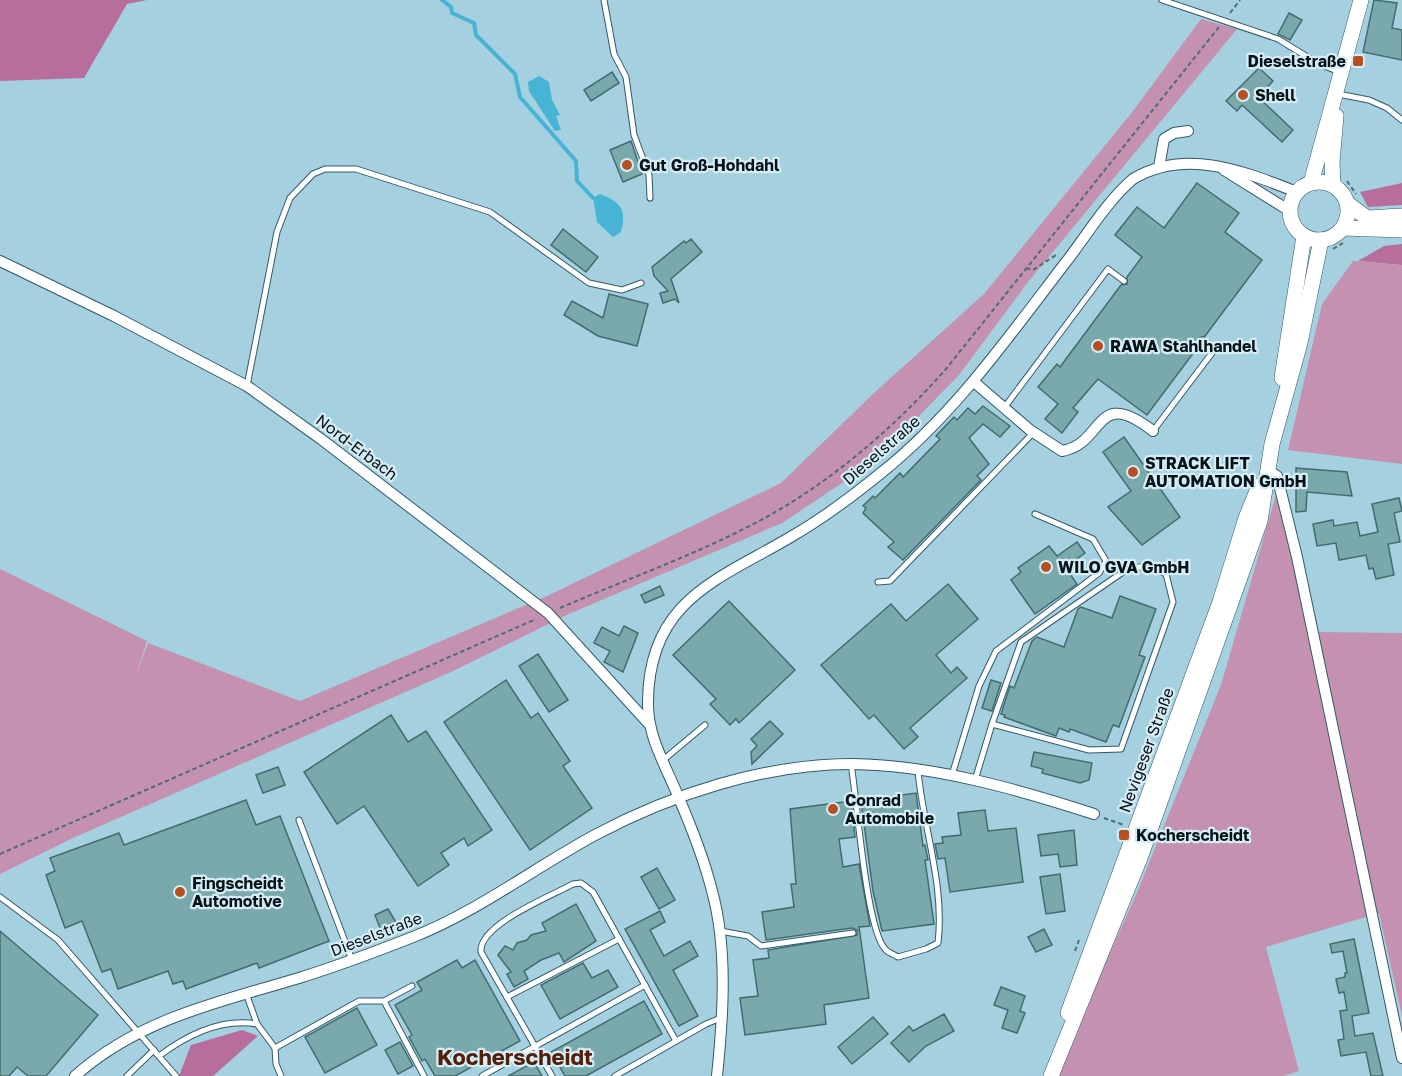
<svg xmlns="http://www.w3.org/2000/svg" width="1402" height="1076" viewBox="0 0 1402 1076" font-family="'Golos Text',sans-serif">
  <rect width="100%" height="100%" fill="#a5d0df"/>
  <g fill="#c591b1">
    <polygon points="1201,19 1237,29 1028,282 959,375 875,461 782,523 569,614 451,672 73,838 0,874 0,569 147,641 136,675 148,643 300,701 547,596 781,483 874,393 984,294 1133,111"/>
    <polygon points="1353,261 1402,265 1402,464 1288,450 1322,304"/>
    <polygon points="1278,488 1318,632 1402,633 1402,1016 1379,913 1266,947 1299,1071 1284,1076 1054,1076 1136,895 1221,685"/>
  </g>
  <g fill="#b76e9d">
    <polygon points="0,0 147,0 127,4 84,78 0,81"/>
    <polygon points="1402,183 1402,205 1368,207 1360,192"/>
    <polygon points="1402,244 1402,265 1358,261 1384,246"/>
    <polygon points="242,1030 258,1036 213,1076 179,1076 191,1045"/>
  </g>
  <g fill="#47b4d6">
    <polygon points="539,76 549,82 552,100 560,115 556,116 561,130 555,131 529,91 528,82"/>
    <path d="M600,194C621,202 627,210 621,232L613,237L597,222L593,198Z"/>
  </g>
  <g fill="none" stroke-linecap="round" stroke-linejoin="round">
    <polyline stroke="#47b4d6" stroke-width="4" points="442,0 451,7 452,13 474,23 476,35 515,74 520,97 576,161 577,181 593,198"/>
  </g>
  <g fill="#7aa9ad" stroke="#406d70" stroke-width="1.5">
    <polygon points="1374,0 1397,3 1392,28 1402,30 1402,60 1363,52"/>
    <polygon points="1289,13 1302,20 1290,40 1278,34"/>
    <polygon points="1259,68 1273,81 1258,97 1293,130 1282,142 1242,105 1237,111 1226,101"/>
    <polygon points="612,72 619,83 591,101 584,90"/>
    <polygon points="631,141 642,174 623,182 610,150"/>
    <polygon points="1197,183 1239,213 1225,232 1262,260 1205,336 1199,338 1200,344 1147,415 1098,379 1073,408 1078,412 1062,433 1045,419 1058,404 1038,387 1057,364 1060,367 1121,285 1127,284 1127,277 1142,257 1115,235 1137,207 1164,228"/>
    <polygon points="563,229 598,257 586,272 551,245"/>
    <polygon points="691,239 702,252 671,279 679,303 675,299 663,303 660,293 668,291 654,276 652,267 684,241 686,243"/>
    <polygon points="609,294 648,304 637,346 598,336 564,315 572,301 603,318"/>
    <polygon points="983,406 1010,426 1000,437 983,424 969,438 989,464 977,476 981,480 903,560 888,547 894,542 863,513 866,508 863,506 873,496 875,498 900,473 903,477 940,439 936,436 954,417 957,420 968,408 975,414"/>
    <polygon points="1124,437 1180,517 1142,545 1108,507 1131,491 1103,452"/>
    <polygon points="1296,468 1347,472 1352,496 1307,492 1306,511 1296,512"/>
    <polygon points="1399,498 1402,511 1394,513 1400,542 1388,544 1394,575 1376,579 1373,568 1369,569 1366,555 1339,560 1336,543 1317,546 1313,524 1333,520 1334,526 1357,522 1360,536 1378,532 1372,504"/>
    <polygon points="1077,542 1085,553 1065,567 1077,584 1035,614 1011,580 1021,572 1018,568 1049,546 1057,556"/>
    <polygon points="948,584 978,619 936,655 951,673 957,667 967,678 910,728 918,737 904,749 874,715 869,719 821,665 891,604 906,621"/>
    <polygon points="660,586 664,595 645,603 641,595"/>
    <polygon points="1120,596 1156,609 1139,655 1145,657 1119,727 1113,725 1106,742 1070,729 1069,732 1059,728 1056,736 1004,717 1005,715 1001,714 1010,686 1014,688 1032,641 1037,637 1064,647 1078,609 1081,607 1112,618"/>
    <polygon points="729,601 795,670 739,723 736,719 730,725 710,704 716,699 673,655"/>
    <polygon points="624,626 638,633 623,672 604,662 610,651 594,643 602,627 619,636"/>
    <polygon points="538,654 568,700 549,712 519,666"/>
    <polygon points="506,680 531,718 538,713 570,761 563,766 592,808 530,850 444,722"/>
    <polygon points="991,680 1001,683 992,711 982,708"/>
    <polygon points="391,715 408,742 426,731 492,830 468,846 464,838 441,853 449,865 418,886 364,806 337,824 304,772"/>
    <polygon points="770,721 783,734 752,764 751,752 757,746 751,739"/>
    <polygon points="1034,752 1092,763 1089,780 1080,783 1042,773 1043,769 1031,766"/>
    <polygon points="278,767 285,785 263,793 256,775"/>
    <polygon points="916,793 923,846 925,845 928,860 925,860 934,924 882,931 873,891 861,801"/>
    <polygon points="246,800 256,825 280,816 329,941 259,968 257,963 186,989 183,981 173,984 168,971 118,989 111,969 102,972 82,921 65,928 46,875 55,871 50,858 119,833 124,845"/>
    <polygon points="844,802 851,802 855,837 839,839 843,867 859,864 870,926 859,927 869,998 824,1005 826,1024 745,1035 740,998 758,996 753,960 769,958 768,950 857,935 857,930 852,928 766,940 762,912 794,907 791,884 796,884 790,809"/>
    <polygon points="985,810 988,831 1016,828 1023,882 950,892 945,858 938,859 935,844 943,843 942,837 961,835 958,813"/>
    <polygon points="1074,830 1077,865 1060,867 1058,854 1041,856 1038,835"/>
    <polygon points="657,868 675,900 659,909 641,877"/>
    <polygon points="1060,874 1065,911 1046,914 1040,877"/>
    <polygon points="576,904 596,941 564,962 559,953 541,960 524,971 528,979 514,987 507,974 511,972 498,955 505,946 513,950 517,943 527,940 531,935 546,931 542,923"/>
    <polygon points="388,909 396,922 380,928 375,915"/>
    <polygon points="660,911 665,922 650,930 664,956 690,941 698,956 673,970 698,1016 679,1026 625,929"/>
    <polygon points="1044,929 1052,945 1036,952 1028,937"/>
    <polygon points="0,931 98,1015 46,1076 28,1076 17,1067 9,1076 0,1076"/>
    <polygon points="1354,939 1369,1013 1352,1016 1355,1036 1373,1033 1383,1076 1371,1076 1366,1052 1341,1056 1338,1040 1344,1039 1340,1011 1347,1010 1344,992 1339,993 1336,979 1345,977 1345,973 1347,973 1343,951 1332,953 1330,944"/>
    <polygon points="457,960 462,968 475,960 520,1041 455,1076 435,1076 425,1059 422,1061 409,1037 412,1035 395,1005 422,990 417,982"/>
    <polygon points="583,963 592,978 608,970 618,987 560,1019 541,985"/>
    <polygon points="1001,987 1025,996 1020,1011 1025,1013 1017,1033 1002,1028 1008,1010 994,1005"/>
    <polygon points="644,1001 662,1034 586,1076 565,1076 551,1052"/>
    <polygon points="357,1008 377,1045 325,1073 305,1037"/>
    <polygon points="944,1014 954,1031 926,1046 909,1062 891,1043 909,1026 913,1031"/>
    <polygon points="873,1017 888,1034 852,1064 838,1047"/>
    <polygon points="400,1042 413,1066 398,1074 385,1050"/>
    <polygon points="534,1062 542,1076 508,1076"/>
  </g>
  <g fill="none" stroke-linecap="round" stroke-linejoin="round">
    <defs>
      <g id="lane">
        <polyline points="604,0 614,54 626,77 634,135 649,175 650,198"/>
        <polyline points="1162,0 1278,39 1319,64 1340,72"/>
        <polyline points="1338,94 1369,100 1387,108 1402,120"/>
        <polyline points="247,386 277,232 290,198 313,174 325,169 356,169 490,212 589,283 622,290 641,283"/>
        <polyline points="1004,408 1108,269 1124,281"/>
        <polyline points="1153,431 1215,349 1203,340"/>
        <polyline points="878,582 890,581 1034,432"/>
        <polyline points="662,761 705,725"/>
        <path d="M851,764C857,798 866,932 886,950C889,953 895,955 898,957L926,949L938,943C945,885 923,827 918,771"/>
        <polyline points="952,775 979,686 996,651 1099,573 1106,561 1093,539 1035,514"/>
        <polyline points="975,780 992,724 1089,750 1121,749 1173,602 1166,574 1146,565 1123,572 1021,642 992,724"/>
        <polyline points="299,820 352,960"/>
        <polyline points="0,897 58,940 176,1076"/>
        <polyline points="720,931 748,936 761,946 853,933"/>
        <polyline points="412,986 384,1001 424,1076"/>
        <polyline points="246,993 257,1024"/>
        <polyline points="507,997 619,939"/>
        <polyline points="275,1048 276,1064 281,1076"/>
        <path d="M159,1056C187,1035 222,1018 257,1024L275,1048L359,1001H384"/>
        <polyline points="127,1076 154,1050"/>
        <polyline points="482,1076 645,985"/>
        <path d="M552,1076L481,952C478,925 551,896 573,884L581,883L593,892L676,1041"/>
        <polyline points="615,1076 706,1024 721,1018"/>
      </g>
      <g id="street">
        <polyline points="1159,167 1164,139 1174,133 1188,131"/>
        <polyline points="1224,170 1290,211"/>
        <polyline points="0,261 114,316 247,386 321,439 548,613 648,723"/>
        <path d="M974,382L1030,430L1062,451C1105,444 1094,385 1153,431"/>
        <polyline points="1266,469 1277,476 1297,557 1402,1058"/>
        <path d="M75,1076C139,1019 219,1002 299,978C337,966 375,952 413,937C477,912 534,868 595,835C672,794 764,764 852,764C933,765 1017,789 1094,814"/>
        <path d="M717,1076C723,1018 728,948 712,891C704,859 691,826 678,796C665,764 647,736 648,701C649,598 721,579 794,535C825,517 854,495 881,473C955,414 1009,336 1066,262C1087,235 1107,201 1133,179C1186,147 1245,172 1297,192"/>
      </g>
      <g id="secondary">
        <circle cx="1319" cy="211" r="29"/>
        <polyline points="1311,183 1361,0"/>
        <polyline points="1333,185 1332,162 1336,116"/>
        <polyline points="1348,204 1367,218 1402,216"/>
        <polyline points="1343,228 1402,230"/>
        <polyline points="1282,378 1304,236"/>
        <polyline points="1068,1013 1220,602 1246,518 1259,486"/>
        <polyline points="1051,1076 1140,858 1260,521 1272,444 1300,343 1321,240"/>
      </g>
    </defs>
    <use href="#lane" stroke="#325a67" stroke-width="7"/>
    <use href="#street" stroke="#325a67" stroke-width="12"/>
    <use href="#secondary" stroke="#325a67" stroke-width="16"/>
    <g stroke="#4f6b75" stroke-width="2" stroke-dasharray="4.5 3" stroke-linecap="butt">
      <polyline points="1230,13 1240,0"/>
      <polyline points="1347,181 1356,194"/>
      <polyline points="1333,249 1343,243"/>
      <polyline points="1026,268 1033,270 1056,255"/>
      <path d="M560,608C634,576 715,548 784,507C846,469 898,423 946,369L1219,27"/>
      <polyline points="1104,818 1124,825"/>
      <polyline points="0,854 536,619"/>
      <polyline points="1075,951 1079,940"/>
    </g>
    <use href="#lane" stroke="#fff" stroke-width="5"/>
    <use href="#street" stroke="#fff" stroke-width="10"/>
    <use href="#secondary" stroke="#fff" stroke-width="15"/>
  </g>
  <g fill="#b65024" stroke="#d7edf5" stroke-width="2">
    <rect x="1352" y="55" width="12" height="12" rx="3"/>
    <circle cx="1243" cy="95" r="6"/>
    <circle cx="627" cy="165" r="6"/>
    <circle cx="1098" cy="346" r="6"/>
    <circle cx="1133" cy="472" r="6"/>
    <circle cx="1046" cy="567" r="6"/>
    <circle cx="833" cy="809" r="6"/>
    <rect x="1118" y="829" width="12" height="12" rx="3"/>
    <circle cx="180" cy="892" r="6"/>
  </g>
  <g text-anchor="middle" dominant-baseline="central" stroke-width="4.5" stroke-linejoin="round" paint-order="stroke">
    <g font-size="16" font-weight="bold" fill="#041318" stroke="#d7edf5" text-anchor="start">
      <text x="1346" y="61" text-anchor="end">Dieselstraße</text>
      <text x="1255" y="95">Shell</text>
      <text x="639" y="165">Gut Groß-Hohdahl</text>
      <text x="1110" y="346">RAWA Stahlhandel</text>
      <text x="1145" y="463">STRACK LIFT<tspan x="1145" dy="18">AUTOMATION GmbH</tspan></text>
      <text x="1058" y="567">WILO GVA GmbH</text>
      <text x="845" y="800">Conrad<tspan x="845" dy="18">Automobile</tspan></text>
      <text x="1136" y="835">Kocherscheidt</text>
      <text x="192" y="883">Fingscheidt<tspan x="192" dy="18">Automotive</tspan></text>
    </g>
    <g font-size="16" fill="#041318" stroke="#d7edf5">
      <text transform="translate(357 447) rotate(37)">Nord-Erbach</text>
      <text transform="translate(881 450) rotate(-41)">Dieselstraße</text>
      <text transform="translate(1146 750) rotate(-70)">Nevigeser Straße</text>
      <text transform="translate(376 934) rotate(-21)">Dieselstraße</text>
    </g>
    <g font-size="22" font-weight="bold" fill="#51200b" stroke="#d7edf5">
      <text x="515" y="1056">Kocherscheidt</text>
    </g>
  </g>
</svg>
